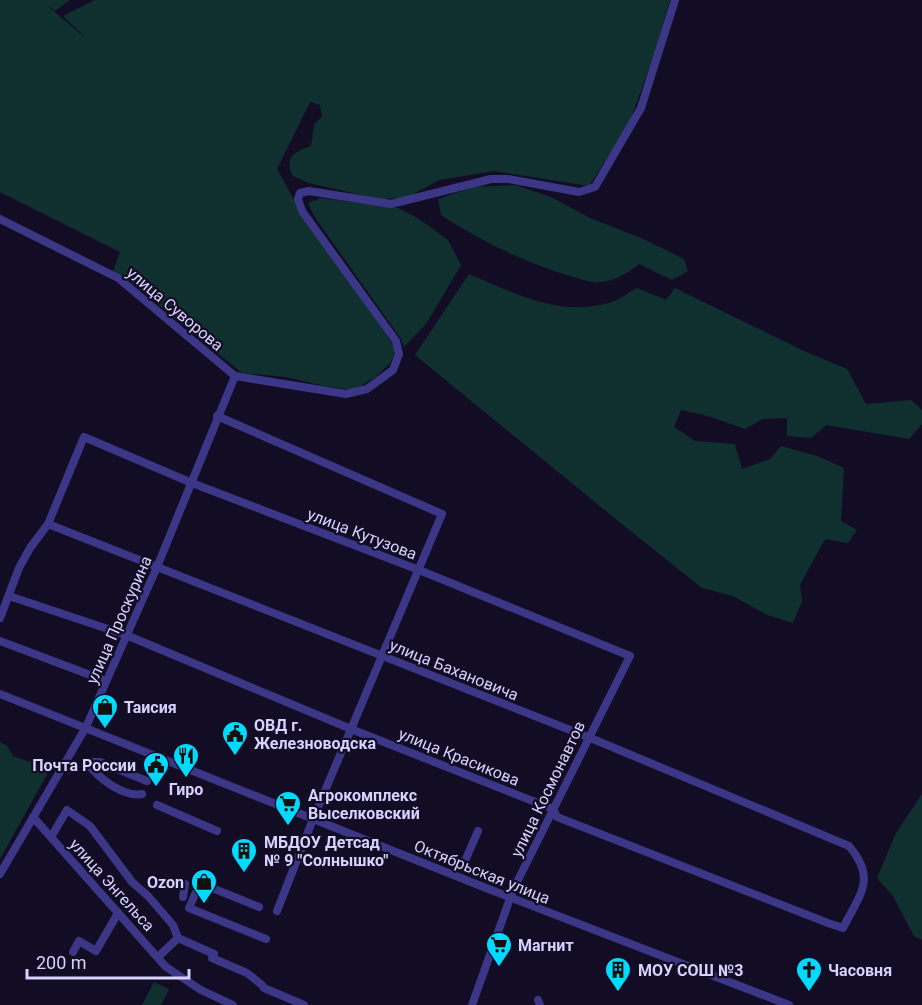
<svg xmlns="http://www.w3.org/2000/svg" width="922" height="1005" viewBox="0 0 922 1005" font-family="Roboto,sans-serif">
  <rect width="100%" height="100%" fill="#120d25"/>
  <g fill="#103030">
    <path d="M0,0H70L55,11L44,3L89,41L63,16L95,0H670L654,55L628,126L589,186L494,171L439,180L406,198L379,199L309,183L293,176C283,158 295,151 311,146L314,125L322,116L320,105L310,102L277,169L307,223L361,297L396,350L391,362L376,377L354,390L324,386L286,377L242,373L129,281L113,271L120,252L0,192Z"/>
    <path d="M515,185L551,197L590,218L641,238L684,259L688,271L672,280L639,264C626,274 611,284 593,282C586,281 578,278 571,276C525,263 481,241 441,215L438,199L474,187Z"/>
    <polygon points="321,198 398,208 419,219 448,240 461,265 426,324 404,347 401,339 314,216 308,203"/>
    <path d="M469,274C516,294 561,318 612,302C621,299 629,292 637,288L666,300L675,288L804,351L847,369L866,404L911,400L922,410V424L909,439L826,425L811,438L787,436V418L763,419L745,429L708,416L681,410L674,427L695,441L735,444L742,469L770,459L781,446L817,456L844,468L841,521L857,530L848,543L825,539L800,585L802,601L793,623L767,615L733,596L702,588L623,525L415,355Z"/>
    <polygon points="0,742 7,746 13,756 50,769 0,859"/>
    <polygon points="922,794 922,940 914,936 893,896 877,878 896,833"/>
    <polygon points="154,982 169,989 161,1005 142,1005"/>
  </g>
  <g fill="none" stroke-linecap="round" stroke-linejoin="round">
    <g stroke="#3c3687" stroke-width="8">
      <polyline points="0,219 118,278 235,376"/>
      <polyline points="217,416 442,514 313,819 277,911"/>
      <path d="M9,596L126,635L351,729L553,809L557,817L828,923L843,928C860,894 877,879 849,846L588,737L48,524"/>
      <polyline points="0,618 19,568 30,548 48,524 84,437 192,483 419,570 630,656 513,890 472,1005"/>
      <polyline points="0,641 106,681"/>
      <polyline points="0,694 486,888 789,1005"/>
      <path d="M142,794C124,797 103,781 91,768L93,762H100L147,781"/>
      <polyline points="157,805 217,831"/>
      <polyline points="33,817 166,967 201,990 233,1005"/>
      <polyline points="51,837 67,810 90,826 132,882 148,896 173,925 178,938"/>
      <polyline points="465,861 478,831"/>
      <polyline points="0,874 86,727 157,567 235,376 346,394 367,389 393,370 399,354 396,341 302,211 298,199 300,193 309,191 391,204 491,179 508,179 579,192 595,187 641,108 675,0"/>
      <polyline points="183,897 185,884"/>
      <polyline points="259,907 200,883 189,908 266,939"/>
      <polyline points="73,952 79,941 96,951 118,913"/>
      <polyline points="158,957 178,938 214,954"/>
      <polyline points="212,958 247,973 262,985"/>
      <polyline points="264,988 304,1005"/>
      <polyline points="538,1000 540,1005"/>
    </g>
  </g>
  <defs>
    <symbol id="shop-pin" viewBox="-11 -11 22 30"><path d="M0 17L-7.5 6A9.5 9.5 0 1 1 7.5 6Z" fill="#00dbfd" stroke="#120d25"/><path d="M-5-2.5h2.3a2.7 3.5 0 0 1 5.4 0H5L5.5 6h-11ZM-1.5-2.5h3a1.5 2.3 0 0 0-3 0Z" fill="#111"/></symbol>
    <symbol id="civic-pin" viewBox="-11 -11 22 30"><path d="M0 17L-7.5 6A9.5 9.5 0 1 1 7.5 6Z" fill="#00dbfd" stroke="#120d25"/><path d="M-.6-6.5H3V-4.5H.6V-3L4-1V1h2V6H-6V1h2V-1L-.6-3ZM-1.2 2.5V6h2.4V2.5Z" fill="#111"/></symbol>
    <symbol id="restaurant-pin" viewBox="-11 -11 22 30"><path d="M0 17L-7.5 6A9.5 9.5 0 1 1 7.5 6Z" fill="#00dbfd" stroke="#120d25"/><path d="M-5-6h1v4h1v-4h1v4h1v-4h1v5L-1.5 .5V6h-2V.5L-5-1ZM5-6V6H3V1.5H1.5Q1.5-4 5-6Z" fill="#111"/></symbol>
    <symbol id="supermarket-pin" viewBox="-11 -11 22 30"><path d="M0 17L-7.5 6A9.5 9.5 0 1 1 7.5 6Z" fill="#00dbfd" stroke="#120d25"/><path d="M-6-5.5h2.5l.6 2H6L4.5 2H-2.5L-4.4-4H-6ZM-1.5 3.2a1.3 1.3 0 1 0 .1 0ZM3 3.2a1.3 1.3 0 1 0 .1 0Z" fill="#111"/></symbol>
    <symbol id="building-pin" viewBox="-11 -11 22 30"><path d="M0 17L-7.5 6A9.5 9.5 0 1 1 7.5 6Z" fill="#00dbfd" stroke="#120d25"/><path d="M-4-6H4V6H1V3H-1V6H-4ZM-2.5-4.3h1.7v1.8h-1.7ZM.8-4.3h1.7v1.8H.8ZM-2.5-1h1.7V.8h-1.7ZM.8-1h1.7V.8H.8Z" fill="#111"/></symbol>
    <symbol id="church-pin" viewBox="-11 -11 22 30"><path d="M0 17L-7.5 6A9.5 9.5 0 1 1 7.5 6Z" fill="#00dbfd" stroke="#120d25"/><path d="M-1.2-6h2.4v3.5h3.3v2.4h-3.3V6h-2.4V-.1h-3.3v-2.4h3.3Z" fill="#111"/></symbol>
  </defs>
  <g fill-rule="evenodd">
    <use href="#shop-pin" x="90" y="692" width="30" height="40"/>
    <use href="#civic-pin" x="220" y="719" width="30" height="40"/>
    <use href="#restaurant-pin" x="171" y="741" width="30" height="40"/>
    <use href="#civic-pin" x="141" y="750" width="30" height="40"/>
    <use href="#supermarket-pin" x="273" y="789" width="30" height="40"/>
    <use href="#building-pin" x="229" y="836" width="30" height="40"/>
    <use href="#shop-pin" x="189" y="867" width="30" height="40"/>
    <use href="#supermarket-pin" x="484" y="930" width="30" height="40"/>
    <use href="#building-pin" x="603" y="955" width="30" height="40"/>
    <use href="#church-pin" x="794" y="955" width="30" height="40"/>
  </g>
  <g text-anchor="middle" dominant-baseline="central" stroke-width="4.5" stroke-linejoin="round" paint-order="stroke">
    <g font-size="16" fill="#d8d2ff" stroke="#120d25">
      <text transform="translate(175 309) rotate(40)">улица Суворова</text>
      <text transform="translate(362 534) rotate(21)">улица Кутузова</text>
      <text transform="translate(119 620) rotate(-66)">улица Проскурина</text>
      <text transform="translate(454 670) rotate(22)">улица Бахановича</text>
      <text transform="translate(459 757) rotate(22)">улица Красикова</text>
      <text transform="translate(548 789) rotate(-64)">улица Космонавтов</text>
      <text transform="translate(482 872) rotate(22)">Октябрьская улица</text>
      <text transform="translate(112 885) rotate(48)">улица Энгельса</text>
    </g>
    <g font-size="16" font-weight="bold" fill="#d8d2ff" stroke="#120d25" text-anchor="start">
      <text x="124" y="707">Таисия</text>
      <text x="254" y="725">ОВД г.<tspan x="254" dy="18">Железноводска</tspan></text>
      <text x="136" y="765" text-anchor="end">Почта России</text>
      <text x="186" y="789" text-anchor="middle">Гиро</text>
      <text x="308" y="795">Агрокомплекс<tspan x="308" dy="18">Выселковский</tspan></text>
      <text x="264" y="842">МБДОУ Детсад<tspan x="264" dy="18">№ 9 "Солнышко"</tspan></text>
      <text x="184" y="882" text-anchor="end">Ozon</text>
      <text x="518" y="945">Магнит</text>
      <text x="638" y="970">МОУ СОШ №3</text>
      <text x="828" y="970">Часовня</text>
    </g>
  </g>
  <path d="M27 969v9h162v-9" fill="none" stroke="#d8d2ff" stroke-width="3"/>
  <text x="36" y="969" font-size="18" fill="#d8d2ff" stroke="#120d25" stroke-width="4.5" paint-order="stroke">200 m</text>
</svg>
